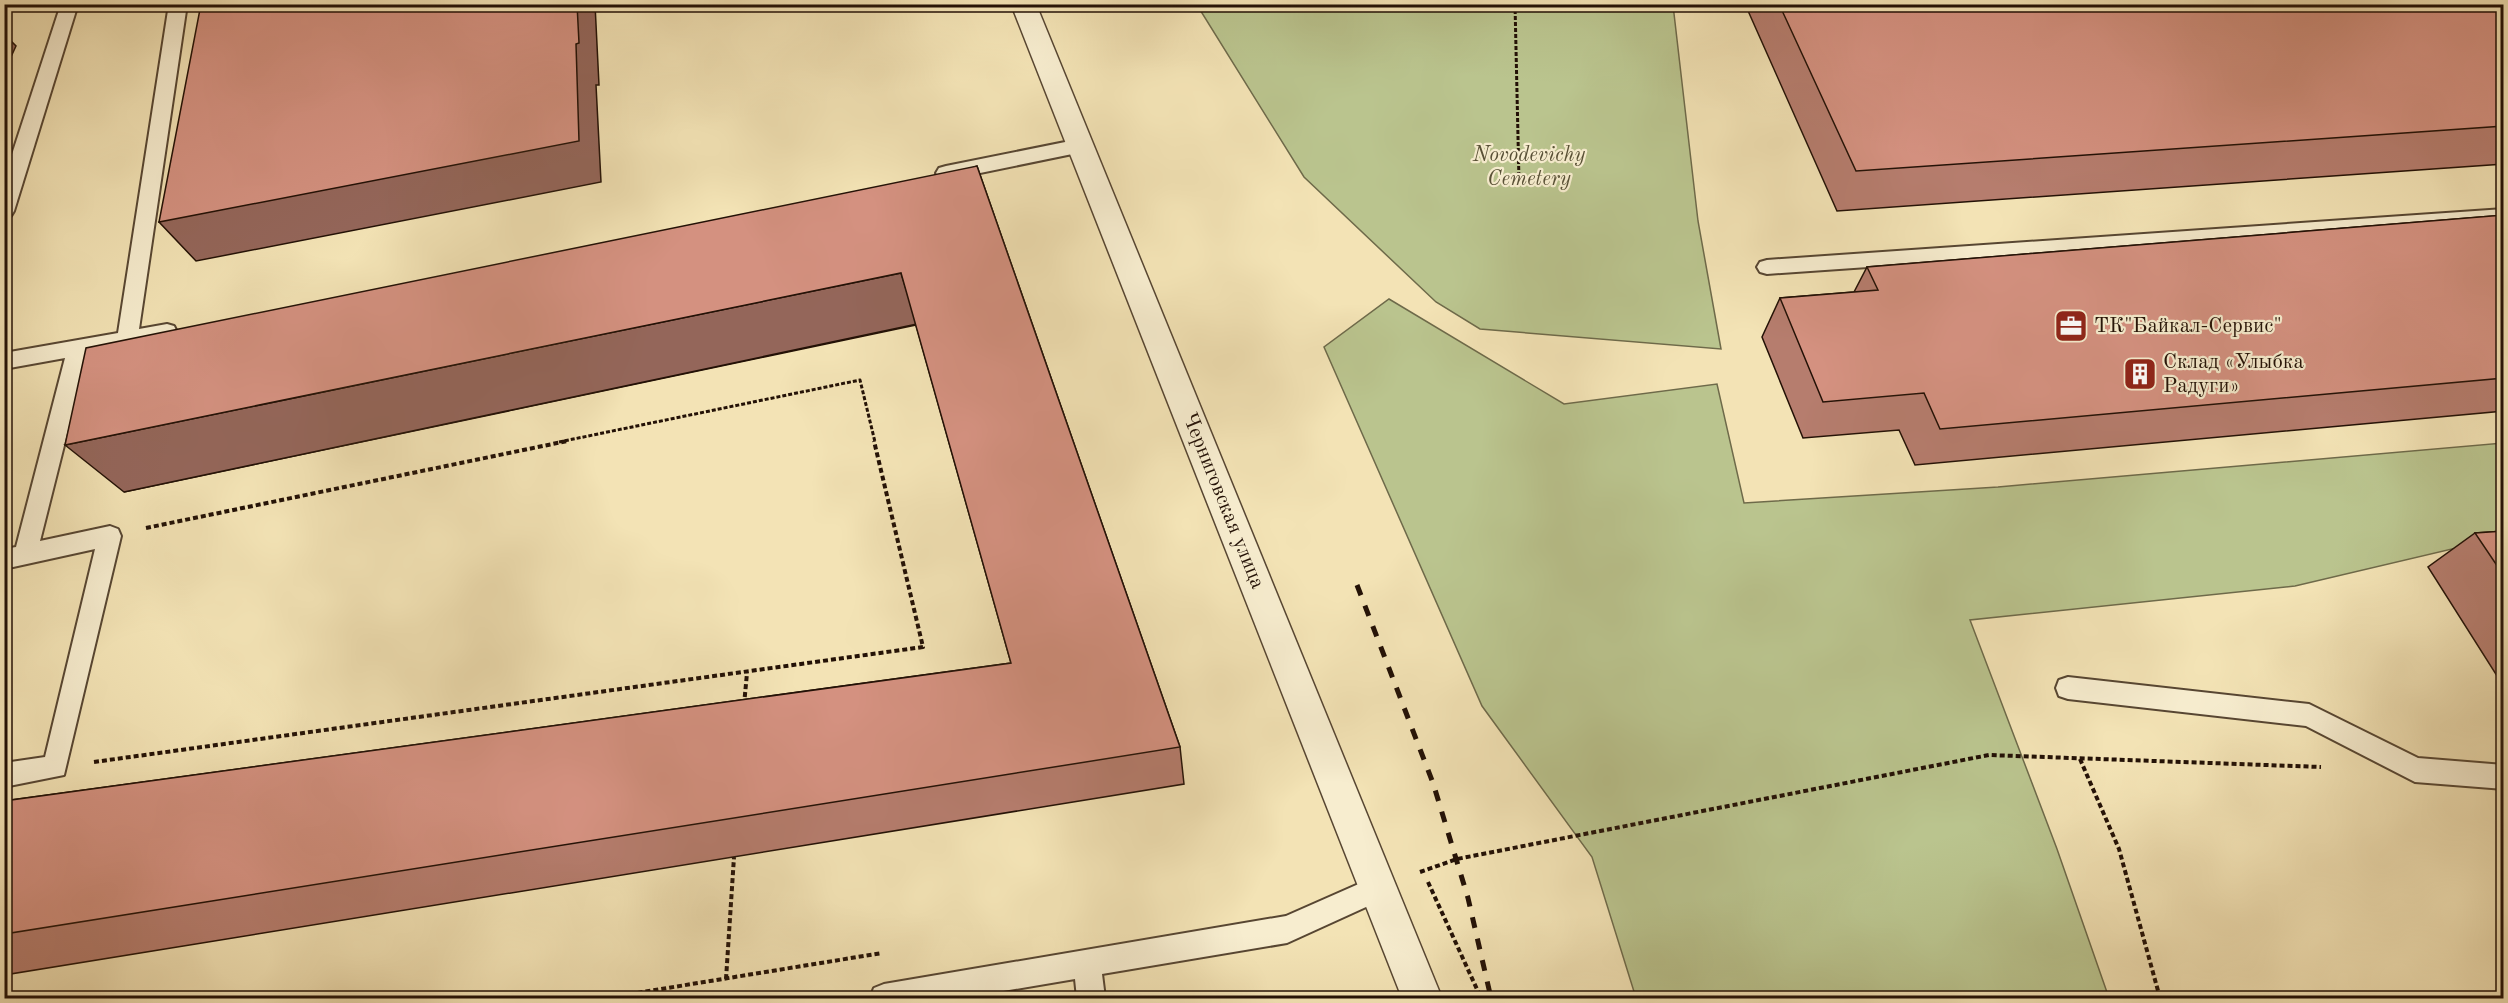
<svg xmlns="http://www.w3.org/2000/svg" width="2508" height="1003" viewBox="0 0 2508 1003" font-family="'Old Standard TT',serif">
  <rect width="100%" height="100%" fill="#f3e3b5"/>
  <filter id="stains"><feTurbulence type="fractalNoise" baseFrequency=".00333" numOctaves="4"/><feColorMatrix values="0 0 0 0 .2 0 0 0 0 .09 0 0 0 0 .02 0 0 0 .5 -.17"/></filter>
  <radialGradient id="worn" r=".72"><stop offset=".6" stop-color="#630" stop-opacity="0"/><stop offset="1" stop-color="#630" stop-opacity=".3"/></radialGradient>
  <g fill="#bac48e" stroke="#6e6a4a" stroke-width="1.5">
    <polygon points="1197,5 1673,5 1698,221 1721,349 1480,329 1436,302 1304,177"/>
    <polygon points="1389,299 1564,404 1717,384 1744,503 1998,487 2503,443 2503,537 2295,586 1970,620 2057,849 2109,998 1636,998 1592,857 1482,706 1324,347"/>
  </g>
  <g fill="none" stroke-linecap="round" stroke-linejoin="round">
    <defs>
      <g id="lane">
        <polygon points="61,4 78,4 14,211 11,216 4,218 4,179"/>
        <polygon points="169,4 187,4 139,329 167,324 174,326 177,332 174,338 167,340 87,354 40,541 110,526 118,529 121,536 64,775 4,787 4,763 45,757 95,549 4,569 4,549 16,547 65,358 4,369 4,353 118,333"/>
        <polygon points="1080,139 1087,141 1089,146 1087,151 946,180 939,178 936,173 939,168 946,166"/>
        <polygon points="2504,209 2504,223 1767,274 1760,272 1757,267 1760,262 1767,260"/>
        <polygon points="2068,677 2309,704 2418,758 2504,765 2504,789 2415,782 2306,726 2068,699 2059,696 2056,688 2059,680"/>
        <polygon points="1379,875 1388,879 1392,888 1388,897 1287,943 1102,974 1105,998 1077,998 1075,979 962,998 870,998 874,988 884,984 1286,916"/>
      </g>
      <polygon id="street" points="1011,4 1036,4 1442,998 1402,998"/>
    </defs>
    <use href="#lane" stroke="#574632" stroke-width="4"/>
    <use href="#street" stroke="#574632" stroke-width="3"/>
    <g stroke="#231106" stroke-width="3" stroke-dasharray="4 2" stroke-linecap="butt">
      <polyline points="1515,4 1519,181"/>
      <polyline points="559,442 860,380 875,442"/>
    </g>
    <g stroke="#231106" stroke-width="4" stroke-dasharray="5 3" stroke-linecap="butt">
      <polyline points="146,528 567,441"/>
      <polyline points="744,705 747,673"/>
      <polyline points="2080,759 2119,849 2160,998"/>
      <polyline points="94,762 923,647 874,441"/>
      <polyline points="1420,872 1457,859 1989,755 2321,767"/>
      <polyline points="1428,882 1481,998"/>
      <polyline points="726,979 734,857"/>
      <polyline points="606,998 882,953"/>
    </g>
    <use href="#lane" fill="#f7edcf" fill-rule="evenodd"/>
    <use href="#street" fill="#f7edcf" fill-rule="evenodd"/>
    <polyline stroke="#231106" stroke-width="5" stroke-dasharray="11 11" stroke-linecap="butt" points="1357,585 1433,783 1468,898 1491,998"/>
  </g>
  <g fill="#b67d6e" stroke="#231106" stroke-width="1.5">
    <polygon points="1745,4 1883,4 1885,7 2504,4 2504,164 1837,211"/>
    <polygon points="977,166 1180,747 1184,784 4,975 4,801 1011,663 916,325 124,492"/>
    <polygon points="2504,215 2504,411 1915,465 1899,430 1803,438 1762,337 1780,298 1854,292 1867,267"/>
    <polygon points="2504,531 2504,687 2428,567 2475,533"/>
  </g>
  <g fill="#94665a" stroke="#231106" stroke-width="1.5">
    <polygon points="577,4 595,4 599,85 596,85 601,182 196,261 159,222 576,44"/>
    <polygon points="4,34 16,46 4,72"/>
    <polygon points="901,273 917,324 124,492 65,445"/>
  </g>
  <g fill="#d49180" stroke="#231106" stroke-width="1.5">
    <polygon points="201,4 577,4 579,43 576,44 579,141 159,222"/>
    <polygon points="1779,4 1883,4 1885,7 1921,4 2504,4 2504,126 1856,171"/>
    <polygon points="977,166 1180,747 4,934 4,801 1011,663 901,273 65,445 86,348"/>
    <polygon points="2504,215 2504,378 1940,429 1924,393 1823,402 1780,298 1878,290 1867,267"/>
    <polygon points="2504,531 2504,576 2475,533"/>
  </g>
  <defs>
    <symbol id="office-square" viewBox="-11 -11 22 22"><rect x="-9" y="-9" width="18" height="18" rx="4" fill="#8f2418" stroke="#f7edcf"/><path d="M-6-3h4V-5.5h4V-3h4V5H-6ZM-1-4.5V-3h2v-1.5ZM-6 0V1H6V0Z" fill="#fff"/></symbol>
    <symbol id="building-square" viewBox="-11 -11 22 22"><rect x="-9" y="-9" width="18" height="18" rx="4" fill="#8f2418" stroke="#f7edcf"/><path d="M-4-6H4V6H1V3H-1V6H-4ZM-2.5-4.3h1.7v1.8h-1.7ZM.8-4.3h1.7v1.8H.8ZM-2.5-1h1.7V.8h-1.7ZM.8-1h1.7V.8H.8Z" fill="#fff"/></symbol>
  </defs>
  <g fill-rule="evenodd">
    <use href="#office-square" x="2052" y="307" width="38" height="38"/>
    <use href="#building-square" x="2121" y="355" width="38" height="38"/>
  </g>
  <g text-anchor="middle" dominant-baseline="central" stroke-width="4.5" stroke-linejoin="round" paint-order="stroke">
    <g font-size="21" font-style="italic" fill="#585036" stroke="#f7edcf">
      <text x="1529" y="155">Novodevichy<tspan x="1529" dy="24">Cemetery</tspan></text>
    </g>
    <g font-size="21" fill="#231106" stroke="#f7edcf" text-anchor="start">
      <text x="2094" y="326">ТК"Байкал-Сервис"</text>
      <text x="2163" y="362">Склад «Улыбка<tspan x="2163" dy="24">Радуги»</tspan></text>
    </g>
    <g font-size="21" fill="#231106" stroke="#f7edcf">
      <text transform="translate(1223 501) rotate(68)">Черниговская улица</text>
    </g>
  </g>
  <rect width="2508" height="1003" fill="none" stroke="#f3e3b5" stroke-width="24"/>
  <rect x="6" y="6" width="2496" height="991" fill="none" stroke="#231106" stroke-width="3"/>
  <rect x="12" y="12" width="2484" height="979" fill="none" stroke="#231106" stroke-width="1.5"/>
  <rect width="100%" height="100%" filter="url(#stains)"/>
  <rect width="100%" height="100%" fill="url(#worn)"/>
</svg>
